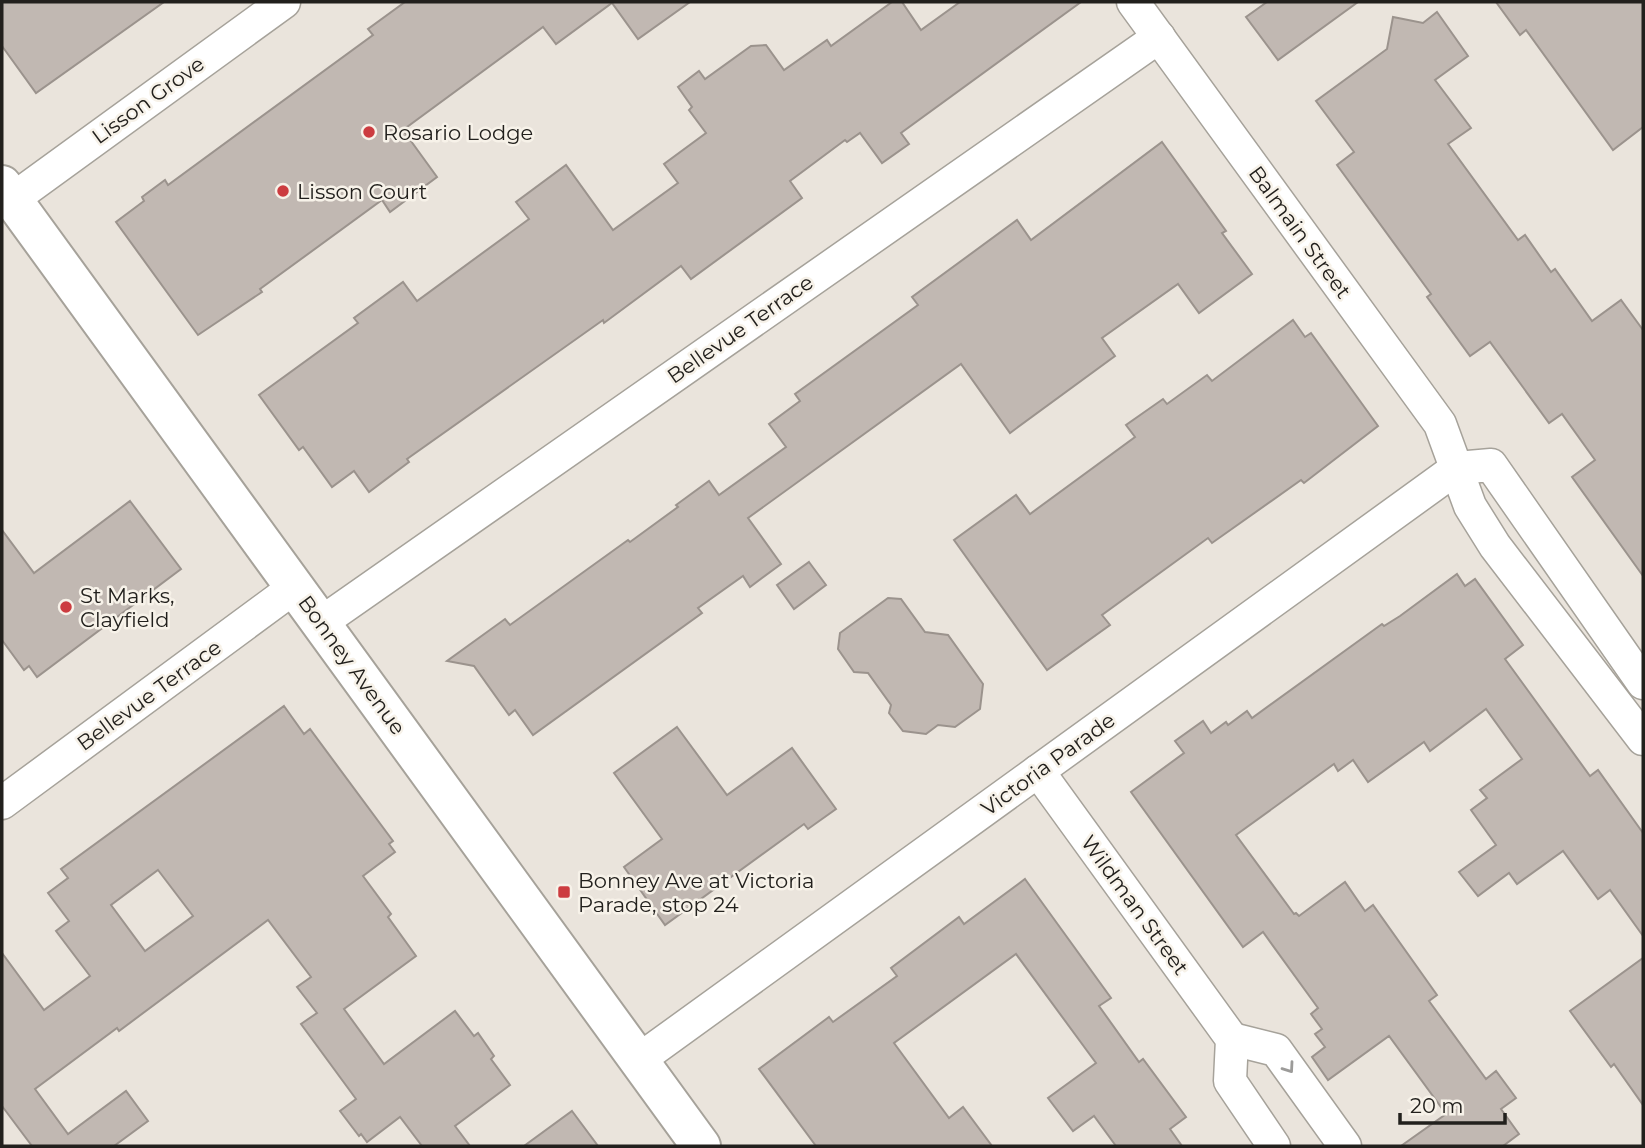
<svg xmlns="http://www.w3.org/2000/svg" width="1645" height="1148" viewBox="0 0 1645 1148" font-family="Montserrat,sans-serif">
  <rect width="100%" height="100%" fill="#eae4dc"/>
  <g fill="#c1b8b2" stroke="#9b938d" stroke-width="2" fill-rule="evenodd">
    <polygon points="2,2 164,2 36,93 2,46"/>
    <polygon points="405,2 690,2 638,39 612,3 556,44 543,27 403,130 437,177 390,212 382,200 260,289 262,292 198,335 116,222 144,201 142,197 165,180 168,185 373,35 368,29"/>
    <polygon points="892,2 902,2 921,30 960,2 1081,2 901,133 909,144 882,163 860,133 847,142 845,140 790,181 802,198 691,279 681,266 604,323 603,320 407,459 409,462 369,492 354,471 332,487 303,447 299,450 259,395 358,323 354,318 403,282 417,301 529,219 516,202 566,165 613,230 678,183 664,164 706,133 689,110 692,107 678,87 699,71 705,79 751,46 766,45 784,70 827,40 831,46"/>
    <polygon points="1267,2 1358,2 1278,60 1246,17"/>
    <polygon points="1496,2 1643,2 1643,127 1613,150 1526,30 1520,35"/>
    <polygon points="1437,12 1468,56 1435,80 1471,128 1448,144 1518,240 1525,235 1551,272 1555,269 1592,321 1621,300 1643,330 1643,576 1572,477 1595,460 1562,414 1549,423 1490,342 1470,356 1427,297 1431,294 1337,165 1354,152 1316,101 1387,49 1393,17 1423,23"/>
    <polygon points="1162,142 1226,231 1222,233 1252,274 1199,313 1178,284 1102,338 1115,356 1010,433 961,364 748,518 781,564 750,587 743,576 698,608 702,613 533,735 515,710 509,715 474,666 447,661 505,619 510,625 628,540 630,542 678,507 676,505 709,481 719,495 786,447 769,424 800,401 795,394 918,305 912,297 1017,220 1031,240"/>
    <polygon points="1293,320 1305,337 1311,333 1378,426 1304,483 1301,480 1212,543 1208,538 1102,615 1110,625 1047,670 954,540 1016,495 1030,514 1135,437 1126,425 1163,399 1167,404 1207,375 1212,381"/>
    <polygon points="130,501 181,569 37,677 29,666 24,670 2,640 2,530 34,573"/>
    <polygon points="809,562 826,585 794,609 777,585"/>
    <polygon points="1457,574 1465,586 1475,579 1523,645 1505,659 1590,776 1598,770 1643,833 1643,936 1610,890 1598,899 1563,851 1517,884 1509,873 1478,896 1459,872 1496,845 1471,810 1487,798 1480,790 1522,759 1486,709 1430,751 1424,742 1368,782 1353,760 1338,771 1334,764 1236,835 1294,914 1296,913 1299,916 1345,882 1365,911 1373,905 1437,995 1429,1001 1486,1079 1496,1071 1516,1098 1501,1109 1519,1134 1503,1146 1401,1146 1446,1114 1389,1036 1328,1080 1312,1057 1325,1047 1315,1034 1322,1029 1311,1014 1318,1008 1263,932 1243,947 1131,792 1184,753 1175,741 1203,721 1211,733 1226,722 1228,725 1247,711 1252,718 1382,624 1384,626 1400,616"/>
    <polygon points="888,598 901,599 925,632 948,635 983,684 980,709 955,727 938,725 926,734 903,731 889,713 891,705 868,673 854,672 838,649 840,633"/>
    <path d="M284,706L304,734L310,729L393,841L389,844L395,852L363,876L391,914L388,917L416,956L344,1009L384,1064L455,1011L474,1036L478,1033L494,1056L491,1059L510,1085L455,1126L470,1146H422L400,1117L367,1142L361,1134L359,1136L340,1111L356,1099L301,1024L317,1013L297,987L311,977L268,920L119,1031L117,1028L35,1089L68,1134L126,1091L148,1121L114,1146H32L2,1106V953L44,1010L90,976L56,931L69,921L48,893L68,878L61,869ZM158,870L193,916L145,951L111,905Z"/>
    <polygon points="677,727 727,795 792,748 836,809 808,829 804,824 665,925 624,867 662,839 614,773"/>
    <polygon points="1025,879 1111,998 1099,1006 1139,1062 1143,1059 1186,1117 1170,1129 1182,1146 1116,1146 1094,1116 1073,1131 1048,1098 1096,1063 1016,954 894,1043 949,1118 963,1107 992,1146 816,1146 759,1069 829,1017 833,1022 897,976 891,968 959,917 964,924"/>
    <polygon points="1643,958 1643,1105 1614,1064 1611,1067 1570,1011"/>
    <polygon points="572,1111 598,1146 524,1146"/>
  </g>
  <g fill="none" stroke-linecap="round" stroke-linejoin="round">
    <defs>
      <g id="street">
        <polyline points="1133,2 1440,424 1470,506 1495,546 1643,739"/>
        <polyline points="13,199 284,2"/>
        <polyline points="322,622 1159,37"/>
        <polyline points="1038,771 1232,1039 1230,1081 1274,1146"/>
        <polyline points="2,803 295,587"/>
        <polyline points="1232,1039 1276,1050 1345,1146"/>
        <polyline points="640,1059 1457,468 1491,465 1643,683"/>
      </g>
      <polyline id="secondary" points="2,185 701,1146"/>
    </defs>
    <use href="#street" stroke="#a6a29a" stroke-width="35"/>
    <use href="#secondary" stroke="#a6a29a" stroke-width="42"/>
    <use href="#street" stroke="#fff" stroke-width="32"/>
    <use href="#secondary" stroke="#fff" stroke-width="38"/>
  </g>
  <defs><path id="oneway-chevron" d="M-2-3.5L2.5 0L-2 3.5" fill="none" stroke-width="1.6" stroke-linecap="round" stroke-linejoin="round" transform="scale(1.75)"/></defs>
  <use stroke="#9c9b99" href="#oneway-chevron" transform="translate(1289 1068) rotate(55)"/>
  <g fill="#cc3c40" stroke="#f7f2e9" stroke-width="2.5">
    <circle cx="369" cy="132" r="7"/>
    <circle cx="283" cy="191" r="7"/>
    <circle cx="66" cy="607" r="7"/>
    <rect x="557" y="885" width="14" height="14" rx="3.5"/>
  </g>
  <g text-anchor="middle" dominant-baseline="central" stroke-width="5" stroke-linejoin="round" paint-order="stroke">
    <g font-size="21" fill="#22201d" stroke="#f7f2e9">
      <text transform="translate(148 100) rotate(-36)">Lisson Grove</text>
      <text transform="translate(1300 232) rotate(54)">Balmain Street</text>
      <text transform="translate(740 329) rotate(-35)">Bellevue Terrace</text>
      <text transform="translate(352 665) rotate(54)">Bonney Avenue</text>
      <text transform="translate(149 695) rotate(-36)">Bellevue Terrace</text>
      <text transform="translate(1048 764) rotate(-36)">Victoria Parade</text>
      <text transform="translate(1135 905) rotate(54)">Wildman Street</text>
    </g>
    <g font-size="21" fill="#22201d" stroke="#f7f2e9" text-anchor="start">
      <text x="383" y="132">Rosario Lodge</text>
      <text x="297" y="191">Lisson Court</text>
      <text x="80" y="595">St Marks,<tspan x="80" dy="24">Clayfield</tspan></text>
      <text x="578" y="880">Bonney Ave at Victoria<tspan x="578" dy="24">Parade, stop 24</tspan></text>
    </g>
  </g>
  <rect width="1645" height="1148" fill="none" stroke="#22201d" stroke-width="7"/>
  <path d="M1400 1113v10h105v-10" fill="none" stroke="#22201d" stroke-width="3.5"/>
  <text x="1410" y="1113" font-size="21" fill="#22201d" stroke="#f7f2e9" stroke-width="5" paint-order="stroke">20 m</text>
</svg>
